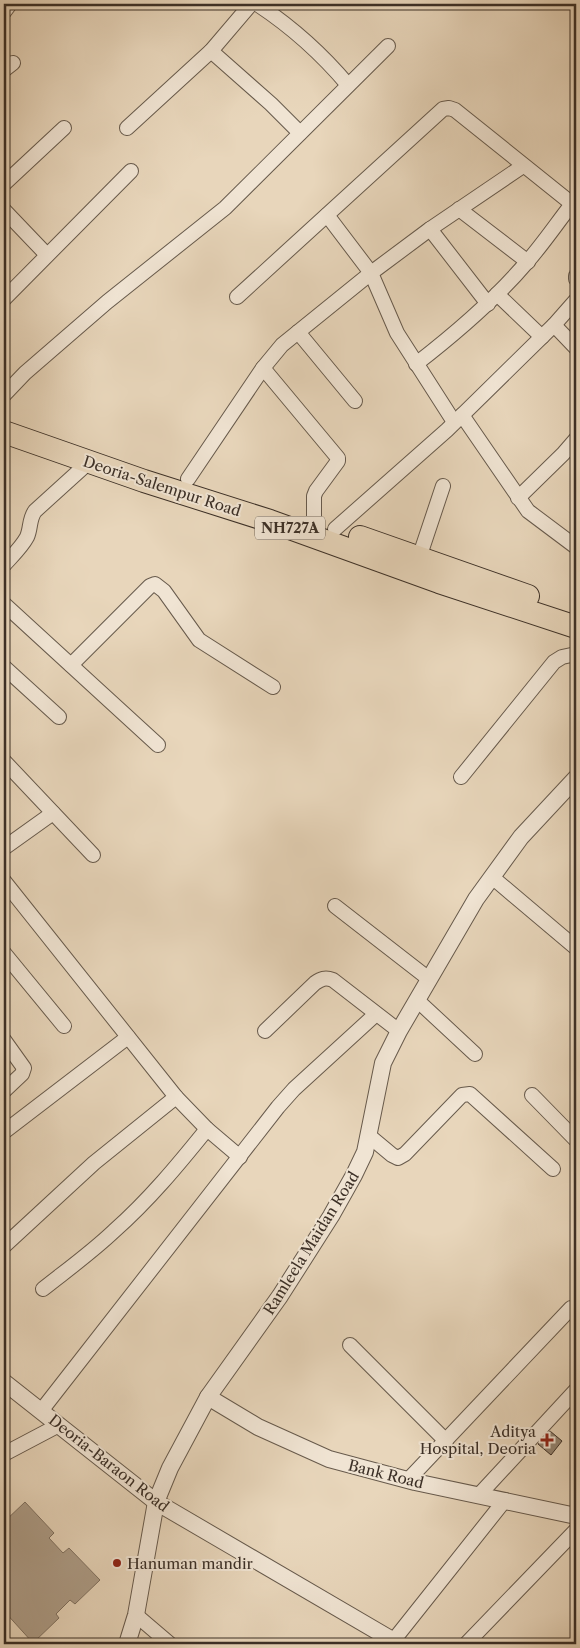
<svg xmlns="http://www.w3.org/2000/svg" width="580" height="1648" viewBox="0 0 580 1648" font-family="'Libre Caslon Text',serif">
  <rect width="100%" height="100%" fill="#e8d6bb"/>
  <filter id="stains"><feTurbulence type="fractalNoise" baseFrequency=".004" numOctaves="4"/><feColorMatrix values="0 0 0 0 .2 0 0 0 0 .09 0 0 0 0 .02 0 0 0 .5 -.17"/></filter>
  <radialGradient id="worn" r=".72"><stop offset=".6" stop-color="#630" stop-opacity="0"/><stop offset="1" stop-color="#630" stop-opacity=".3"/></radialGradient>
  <polygon fill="#ae9e89" stroke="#807262" points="25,1502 54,1533 49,1538 63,1553 69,1548 100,1580 75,1604 70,1600 56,1614 59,1618 33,1643 4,1611 8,1606 4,1601 4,1522"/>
  <polygon fill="#958674" stroke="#3c3027" points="550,1431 562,1441 551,1455 538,1444"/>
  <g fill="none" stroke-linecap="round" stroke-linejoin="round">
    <defs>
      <g id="minor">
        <path d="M257,4C292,27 321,53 348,85"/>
        <polyline points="4,12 10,4"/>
        <polyline points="211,51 271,104 300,133"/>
        <polyline points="4,70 13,63"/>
        <polyline points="127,128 211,51 251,4"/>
        <polyline points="4,184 64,128"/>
        <polyline points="459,209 528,262"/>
        <polyline points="4,210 47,255"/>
        <polyline points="327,215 371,273 397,333 454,422"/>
        <polyline points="430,229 488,304"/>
        <polyline points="576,276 576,279"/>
        <polyline points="497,294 542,337"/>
        <polyline points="237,297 443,109 449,108 455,110 576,207"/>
        <polyline points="4,299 131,171"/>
        <polyline points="554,325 576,348"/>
        <polyline points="298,332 355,401"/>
        <path d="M416,364C456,333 494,301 527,262C543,244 557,223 572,204"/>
        <polyline points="263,368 338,458 338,461 316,491 314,496 314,522"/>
        <polyline points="4,395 25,373 107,302 225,208 388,46"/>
        <polyline points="462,415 528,511 576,547"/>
        <polyline points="188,479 263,368 282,345 371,273 430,229 523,166"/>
        <polyline points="518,498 563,454 576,439"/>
        <polyline points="335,529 447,430 554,325 576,300"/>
        <polyline points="419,558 443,486"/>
        <path d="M4,565C12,556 21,548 27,537C31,528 29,519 35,511L89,462"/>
        <polyline points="4,604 158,745"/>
        <polyline points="71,665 150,586 155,584 164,591 199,640 273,687"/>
        <polyline points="4,667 59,717"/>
        <polyline points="4,761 93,855"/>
        <polyline points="461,777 554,662 562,657 576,654"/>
        <polyline points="4,848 53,813"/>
        <polyline points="492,877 576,948"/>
        <polyline points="4,881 176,1097 207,1129 240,1157"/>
        <polyline points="335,906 429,979"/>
        <polyline points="4,953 64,1026"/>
        <polyline points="417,1000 475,1054"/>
        <path d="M265,1031L315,983C321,979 325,977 333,980L399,1031"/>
        <polyline points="4,1040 24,1068 22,1074 4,1091"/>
        <polyline points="532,1095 576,1140"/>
        <polyline points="4,1132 128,1037"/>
        <polyline points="368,1135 392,1155 398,1158 405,1154 462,1095 470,1094 553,1169"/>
        <polyline points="4,1246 94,1163 176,1097"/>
        <path d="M43,1289C67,1270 92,1252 114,1231C149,1200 178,1165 207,1129"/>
        <polyline points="350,1345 446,1441"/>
        <polyline points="41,1411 278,1107 294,1089 376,1014"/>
        <polyline points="4,1454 59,1425"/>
        <polyline points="408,1480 571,1308"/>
        <polyline points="479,1495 576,1390"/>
        <polyline points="136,1615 170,1644"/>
        <polyline points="393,1641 505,1500"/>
        <polyline points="466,1644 576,1530"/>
      </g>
      <g id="tertiary">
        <polyline points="4,1382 156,1502 399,1644"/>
        <polyline points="208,1397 258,1427 329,1459 415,1482 576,1516"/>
        <polyline points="127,1644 136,1615 156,1502 170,1468 208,1397 280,1296 331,1216 354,1175 365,1152 383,1063 399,1031 476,899 521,837 576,778"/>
      </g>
      <g id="trunk">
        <polyline points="4,432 144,481 270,521 439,582 576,627"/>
        <polyline points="360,537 528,596"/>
      </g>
    </defs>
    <use href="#minor" stroke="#675a4c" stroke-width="16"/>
    <use href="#tertiary" stroke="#675a4c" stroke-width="18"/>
    <use href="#trunk" stroke="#3c3027" stroke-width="24"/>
    <use href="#minor" stroke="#f0e4d3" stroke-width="14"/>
    <use href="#tertiary" stroke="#f0e4d3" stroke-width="16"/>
    <use href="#trunk" stroke="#e8d6bb" stroke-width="22"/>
  </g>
  <g fill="#8f2418" stroke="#f0e4d3" stroke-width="2">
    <path d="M544.5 1432.5h5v5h5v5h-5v5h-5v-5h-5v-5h5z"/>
    <circle cx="117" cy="1563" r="5"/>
  </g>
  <g text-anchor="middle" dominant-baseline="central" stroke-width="4" stroke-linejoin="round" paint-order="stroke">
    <rect fill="#f0e4d3" stroke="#72665b" stroke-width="1" x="255" y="516.5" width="70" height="23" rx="4"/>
    <g font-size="14" font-weight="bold" fill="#3c3027">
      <text x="290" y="528">NH727A</text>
    </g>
    <g font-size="15" fill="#3c3027" stroke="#f0e4d3">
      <text transform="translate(162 486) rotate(18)">Deoria-Salempur Road</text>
      <text transform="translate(311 1243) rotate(-58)">Ramleela Maidan Road</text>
      <text transform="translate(109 1463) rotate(38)">Deoria-Baraon Road</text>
      <text transform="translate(386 1474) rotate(14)">Bank Road</text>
    </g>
    <g font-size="15" fill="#3c3027" stroke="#f0e4d3" text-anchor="end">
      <text x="536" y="1431">Aditya<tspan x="536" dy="17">Hospital, Deoria</tspan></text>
      <text x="127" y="1563" text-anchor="start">Hanuman mandir</text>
    </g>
  </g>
  <rect width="580" height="1648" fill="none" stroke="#e8d6bb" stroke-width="20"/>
  <rect x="5" y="5" width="570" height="1638" fill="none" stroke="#3c3027" stroke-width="2.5"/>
  <rect x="10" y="10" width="560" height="1628" fill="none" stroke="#3c3027"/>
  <rect width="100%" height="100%" filter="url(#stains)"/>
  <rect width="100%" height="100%" fill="url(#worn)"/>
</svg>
